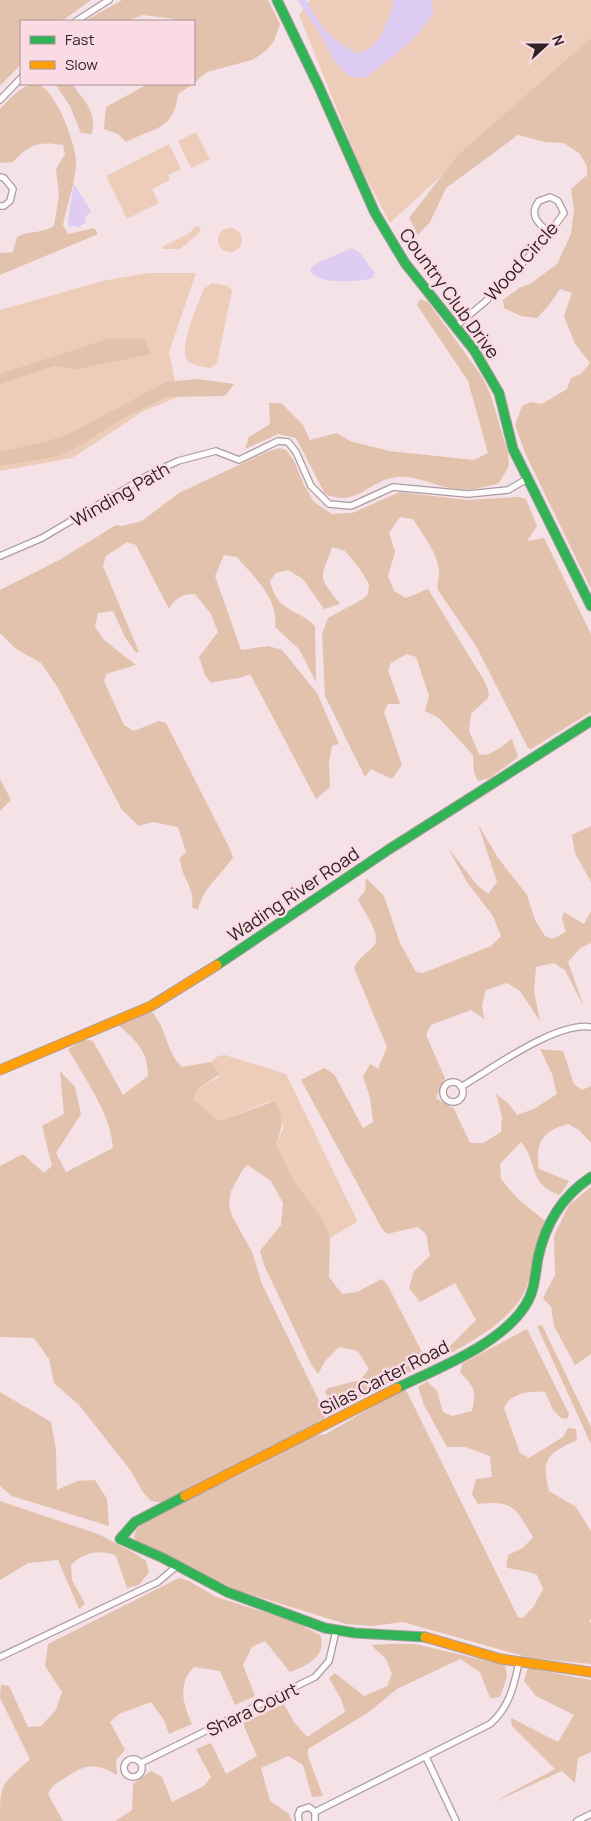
<svg xmlns="http://www.w3.org/2000/svg" width="591" height="1821" viewBox="0 0 591 1821" font-family="Manrope,sans-serif">
  <rect width="100%" height="100%" fill="#f4e2e6"/>
  <g fill="#edcdb9">
    <polygon points="310,0 591,0 591,38 390,223 360,166 299,15"/>
    <polygon points="196,132 210,159 191,168 178,141"/>
    <polygon points="169,144 181,169 168,175 170,180 152,189 159,203 127,219 106,176"/>
    <path d="M197,226L201,229L200,232L180,249H163L162,247C169,243 181,238 188,234C191,232 193,228 197,226Z"/>
    <circle cx="230" cy="240" r="12"/>
    <polygon points="147,273 196,273 169,352 178,397 142,412 72,458 0,471 0,310 103,281"/>
    <path d="M212,283L228,286L232,291L217,363L210,368C204,367 196,366 191,363C174,355 199,302 204,289Z"/>
    <polygon points="225,1055 286,1074 356,1218 357,1222 330,1238 323,1219 294,1181 276,1144 284,1127 268,1102 219,1121 194,1100 197,1089 219,1077 220,1074 211,1062 218,1056"/>
  </g>
  <g fill="#e2c1ad">
    <polygon points="0,0 91,0 62,21 21,21 21,64 0,86"/>
    <polygon points="122,0 268,0 280,24 274,41 266,51 252,60 207,72 194,83 194,21 175,21 174,19 143,15 127,21 85,21"/>
    <polygon points="591,38 591,589 526,455 515,425 522,406 531,402 542,404 567,389 571,378 581,374 590,363 575,344 564,316 572,293 560,289 549,305 537,318 521,316 504,308 503,300 519,288 530,284 557,264 571,234 574,209 571,189 587,175 587,166 580,154 564,143 545,142 518,135 446,188 430,222 418,235 409,218 458,155"/>
    <path d="M38,84C56,91 75,142 76,161C76,182 67,204 63,225L68,234L94,228L98,234L0,275V253L13,252L17,237C30,230 42,234 54,226L59,195L56,169L65,154L63,145C39,141 29,144 13,162L0,163V109C11,98 21,84 38,84Z"/>
    <path d="M55,84H72C84,101 97,111 92,134L81,133L70,106Z"/>
    <path d="M148,84H193L178,94C174,130 155,127 126,142L118,134L104,129L106,107Z"/>
    <path d="M420,299L428,302L481,375L490,393L508,453L509,466L499,483C485,487 471,491 457,489C435,487 419,475 397,477C368,480 358,508 325,494L296,438L278,434L245,449L249,437L270,424L269,403H281L303,425L310,440L337,433L350,441L389,451L474,460L488,453L468,381L417,305Z"/>
    <polygon points="107,339 144,339 151,354 78,369 54,366 0,384 0,374"/>
    <polygon points="197,379 234,384 225,396 166,397 125,417 76,448 59,456 0,466 0,452 44,442 69,434 166,382"/>
    <path d="M280,448L286,450L294,461L304,485L314,502L332,514L352,513L400,492L467,500L519,497L526,499L537,526L527,541L544,538L591,634V712L531,749L528,748L476,646L438,590C436,583 440,578 439,571C437,552 423,535 413,519L400,517L389,533L395,552L388,576L394,591L406,598L428,589L485,682L489,693L488,698L471,714L469,731L479,754C489,758 503,745 512,739L518,757L490,778L478,781L474,772L473,755L439,718L425,711L429,696L416,657L407,654L391,663L388,670L400,704H388L384,712L402,765L392,779L371,769L365,777L325,696L322,634L328,618L363,599L368,594L369,584L360,569L345,551L332,547C320,582 317,574 340,604L324,609L303,579L288,570L276,573L270,581C278,614 296,607 315,626L316,682L299,649L275,627C279,598 254,578 237,557L224,555L215,576L241,650L268,646L282,650L317,693L339,744L332,746L329,762L330,787L316,799L250,674C238,680 225,679 211,683L205,675L199,657L218,632L211,614L195,594C182,594 175,598 169,609L136,545L127,542L106,556L103,566L139,652L136,653L125,637L113,611L98,613L95,627L104,640L136,665L106,674L104,681L124,725L134,731L159,721L166,723L230,849L233,857C221,876 203,887 198,910L192,907C195,885 181,879 180,858L186,852L178,827L153,822L139,826L122,810L58,688L41,663L16,649L0,633V590L61,559L116,525L122,526L142,521L179,493L269,451Z"/>
    <polygon points="0,779 11,800 0,811"/>
    <path d="M478,824L498,858L527,895L535,920L545,936L552,939L566,932L562,919L564,912L584,924L591,911V943L580,948L568,962L584,1007L565,970L554,963L536,967L534,991L540,1021L520,991L507,983L486,990L482,1005L484,1019L471,1010L431,1025L426,1035L445,1078L436,1098L454,1109L470,1143H483L501,1132L502,1117L496,1094L508,1103L517,1115L534,1109L557,1094L552,1074L540,1049L563,1051L574,1084L582,1090L591,1086V1143L579,1130L568,1124C542,1131 535,1143 539,1169L569,1181L560,1195C527,1184 539,1163 521,1142L500,1164L501,1179L517,1198L545,1221C539,1243 534,1267 526,1288C513,1320 475,1339 448,1355L445,1351L476,1320L455,1283L420,1302L409,1288L414,1271L430,1256L426,1234L418,1227L387,1234L381,1227L301,1080L324,1068L334,1074L363,1128L373,1122L370,1097L363,1077L370,1064L378,1069L387,1047L354,968C361,954 368,954 375,944C381,935 363,909 358,900L365,891L366,878L384,896L400,943L416,972L423,973L491,946L501,936L493,916L467,882L448,848L477,885L488,894L497,882Z"/>
    <polygon points="591,826 591,882 575,853 572,835"/>
    <path d="M150,1010C166,1025 166,1052 182,1067L211,1062L220,1074L197,1089L194,1100L219,1121L275,1101C284,1117 283,1127 276,1144L294,1181L323,1219L330,1238L329,1277L342,1294L357,1292L382,1279L387,1284L424,1356L420,1367L340,1407H334L325,1392L328,1388L360,1380L369,1369L358,1351L339,1347L325,1361L318,1374L311,1364L264,1265L260,1251L281,1225L283,1203L271,1181L248,1165L243,1169L231,1191L229,1205L232,1216L252,1252L262,1284L323,1409L325,1418L165,1503L151,1501L142,1491L131,1471L79,1405L54,1383L49,1359L34,1338L0,1337V1166L23,1154L44,1173L52,1166L42,1126L64,1114L60,1071L75,1087L81,1114L56,1153L66,1172L113,1148C111,1114 85,1079 68,1049L85,1039L93,1041L123,1095L148,1076C148,1051 136,1040 118,1025Z"/>
    <polygon points="591,1187 591,1354 575,1365 554,1326 551,1307 543,1298 555,1275 554,1236 569,1205"/>
    <polygon points="542,1325 591,1427 591,1444 537,1326"/>
    <path d="M527,1329L569,1414L567,1419L561,1418L553,1410L545,1392C531,1390 510,1393 504,1408L520,1453L529,1458L563,1437L568,1428L576,1429L577,1440C547,1454 541,1458 549,1491L576,1507L591,1531V1619L589,1621L591,1623V1664L530,1658L403,1622L372,1626L346,1624L236,1590L137,1542L134,1537L136,1530L147,1518L250,1470L315,1435L326,1434L401,1390H406L518,1617L523,1618L534,1606L543,1589L537,1575C527,1570 517,1571 506,1567L508,1555L523,1548L533,1537C515,1509 516,1500 478,1504L472,1494L476,1479L492,1477L490,1456L465,1447H447L424,1405L418,1387L427,1381L437,1391L443,1412L452,1416L472,1411C477,1391 474,1387 460,1372L463,1363Z"/>
    <polygon points="0,1392 51,1422 56,1450 57,1490 77,1481 95,1480 107,1499 109,1526 12,1496 0,1486"/>
    <path d="M0,1501L98,1534L134,1553L146,1561L149,1572L139,1585L127,1588L116,1556C101,1549 83,1552 71,1565L72,1580L85,1604L79,1609L58,1560L28,1563L0,1580Z"/>
    <path d="M179,1578L189,1581L216,1597L293,1621L320,1635C328,1656 306,1666 290,1672L265,1641L252,1647L243,1665L255,1696L235,1705L220,1671L194,1667C177,1684 183,1704 192,1724L169,1734L164,1720L151,1702L119,1714L110,1722L125,1750L116,1760L117,1775C94,1762 86,1764 65,1778C57,1783 52,1785 48,1794L63,1821H0C0,1780 2,1786 30,1759L0,1698L1,1685L9,1686L28,1727L41,1726L56,1710L62,1692L45,1666L48,1644Z"/>
    <polygon points="392,1644 415,1644 505,1665 507,1677 500,1697 490,1698 480,1672 460,1659 397,1689 369,1712 308,1749 308,1756 323,1796 312,1797 303,1765 288,1756 261,1768 270,1801 288,1813 292,1821 115,1821 132,1810 133,1784 151,1771 162,1777 172,1802 204,1786 211,1777 196,1749 211,1743 226,1774 257,1756 244,1726 244,1722 284,1704 294,1722 307,1737 345,1712 341,1699 329,1678 335,1673 364,1696 387,1686 392,1674 386,1659 371,1645"/>
    <polygon points="528,1668 591,1680 591,1752 578,1758 575,1783 562,1771 492,1803 555,1769 512,1726 511,1718 558,1742 574,1715 536,1696 524,1681"/>
  </g>
  <g fill="#deccf3">
    <path d="M297,0H306C322,28 327,36 356,53C379,52 389,18 394,0H431L434,11C421,38 390,58 367,77C340,84 328,47 317,29C310,19 304,10 297,0Z"/>
    <polygon points="74,184 91,211 85,218 85,223 79,227 69,226 68,220"/>
    <path d="M352,248L359,252L375,273L373,278C359,282 320,285 311,272V268L319,262Z"/>
  </g>
  <g fill="none" stroke-linecap="round" stroke-linejoin="round">
    <defs>
      <g id="street">
        <polyline points="76,21 109,0"/>
        <polyline points="0,100 21,78"/>
        <polyline points="0,177 4,178 13,189 10,201 4,206 0,206"/>
        <path d="M455,327L486,301L542,243L564,213L558,201L550,197L539,201C528,215 539,224 549,233"/>
        <polyline points="0,556 42,538 152,473 178,461 216,451 239,460 278,441 288,442 296,452 311,486 329,504 351,506 393,487 468,494 508,490 527,479"/>
        <circle cx="453" cy="1092" r="10"/>
        <path d="M461,1087C491,1069 557,1021 591,1027"/>
        <polyline points="0,1657 158,1582 177,1566"/>
        <polyline points="426,1757 456,1821"/>
        <circle cx="133" cy="1768" r="9"/>
        <polyline points="141,1763 315,1677 329,1661 336,1631"/>
        <path d="M315,1812L490,1724C509,1708 514,1686 519,1662"/>
        <polyline points="299,1821 298,1815 300,1810 309,1807 315,1812 315,1821"/>
        <polyline points="577,1821 591,1814"/>
      </g>
      <g id="fast">
        <polyline points="277,0 319,87 375,213 405,263 474,350 499,393 513,449 591,606"/>
        <polyline points="217,965 388,850 591,721"/>
        <path d="M397,1388C438,1368 500,1345 525,1306C535,1291 535,1275 538,1258C545,1225 562,1196 591,1177"/>
        <polyline points="185,1496 135,1522 120,1539 163,1558 227,1592 325,1628 355,1633 425,1637"/>
      </g>
      <g id="slow">
        <polyline points="0,1070 151,1006 217,965"/>
        <polyline points="185,1496 397,1388"/>
        <polyline points="425,1637 501,1659 591,1672"/>
      </g>
    </defs>
    <use href="#street" stroke="#ab9ca0" stroke-width="8"/>
    <use href="#fast" stroke="#ab9ca0" stroke-width="11"/>
    <use href="#slow" stroke="#ab9ca0" stroke-width="11"/>
    <use href="#street" stroke="#fdfbfb" stroke-width="5.5"/>
    <use href="#fast" stroke="#30b455" stroke-width="9"/>
    <use href="#slow" stroke="#ff9f0a" stroke-width="9"/>
  </g>
  <g text-anchor="middle" dominant-baseline="central" stroke-width="5" stroke-linejoin="round" paint-order="stroke">
    <g font-size="18" fill="#302125" stroke="#fbdbe3">
      <text transform="translate(521 261) rotate(-48)">Wood Circle</text>
      <text transform="translate(450 293) rotate(54)">Country Club Drive</text>
      <text transform="translate(120 494) rotate(-30)">Winding Path</text>
      <text transform="translate(293 894) rotate(-34)">Wading River Road</text>
      <text transform="translate(384 1377) rotate(-27)">Silas Carter Road</text>
      <text transform="translate(252 1709) rotate(-26)">Shara Court</text>
    </g>
  </g>
  <rect x="20" y="20" width="175" height="65" fill="#fbdbe3" stroke="#aa9197"/>
  <rect x="30" y="36" width="25" height="8" fill="#30b455" stroke="#aa9197"/>
  <text x="65" y="45" font-size="15" fill="#302125">Fast</text>
  <rect x="30" y="61" width="25" height="8" fill="#ff9f0a" stroke="#aa9197"/>
  <text x="65" y="70" font-size="15" fill="#302125">Slow</text>
  <g transform="translate(546 45) rotate(69)" stroke="#fbdbe3" stroke-width="4" paint-order="stroke">
  <path d="M0-4L9 19L0 12L-9 19Z" fill="#302125"/>
  <text y="-8" font-size="14" font-weight="bold" text-anchor="middle" fill="#302125">N</text>
  </g>
</svg>
